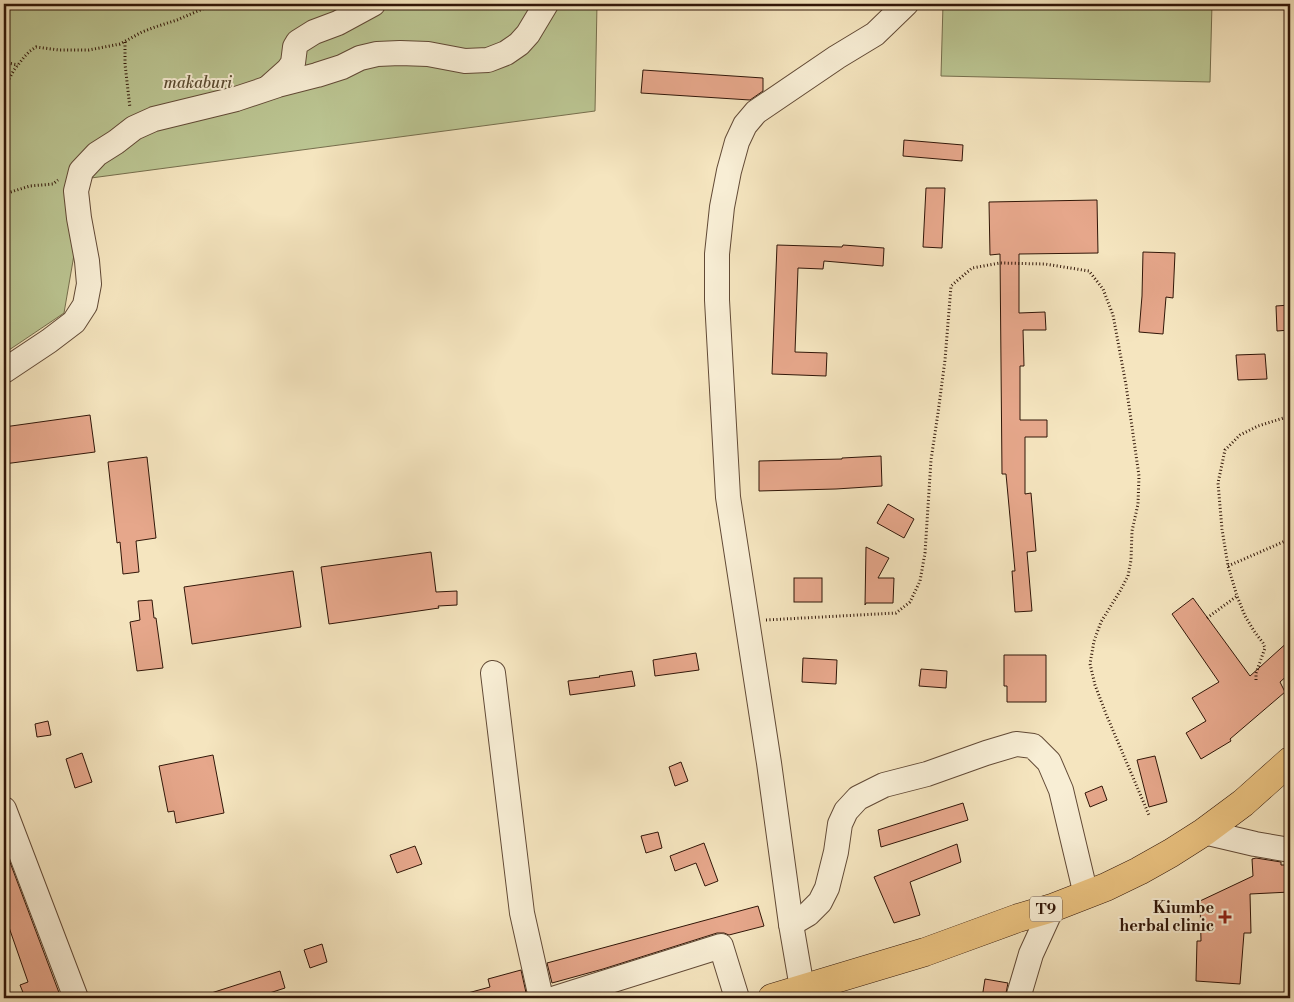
<svg xmlns="http://www.w3.org/2000/svg" width="1294" height="1002" viewBox="0 0 1294 1002" font-family="'Libre Bodoni',serif">
  <rect width="100%" height="100%" fill="#f5e5bf"/>
  <filter id="stains"><feTurbulence type="fractalNoise" baseFrequency=".004" numOctaves="4"/><feColorMatrix values="0 0 0 0 .2 0 0 0 0 .09 0 0 0 0 .02 0 0 0 .5 -.17"/></filter>
  <radialGradient id="worn" r=".72"><stop offset=".6" stop-color="#630" stop-opacity="0"/><stop offset="1" stop-color="#630" stop-opacity=".3"/></radialGradient>
  <g fill="#bbc592" stroke="#766e4d">
    <polygon points="4,4 597,4 595,111 91,178 75,249 64,313 9,350 4,349"/>
    <polygon points="943,4 1212,4 1210,82 941,76"/>
  </g>
  <g fill="#e6a78b" stroke="#311608">
    <polygon points="643,70 763,78 763,91 750,100 641,93"/>
    <polygon points="904,140 963,145 962,161 903,156"/>
    <polygon points="926,188 945,188 942,248 923,247"/>
    <polygon points="1097,200 1098,253 1019,254 1019,313 1045,312 1046,330 1023,330 1024,366 1020,366 1020,420 1047,420 1047,437 1025,437 1025,494 1031,493 1036,551 1027,552 1032,611 1015,612 1012,571 1015,571 1006,474 1002,474 1000,254 990,255 989,202"/>
    <polygon points="777,245 842,247 843,245 884,248 883,266 824,261 823,269 798,268 795,352 827,353 826,376 772,374"/>
    <polygon points="1143,252 1175,253 1173,298 1166,297 1163,334 1139,332 1142,296"/>
    <polygon points="1290,305 1290,330 1277,331 1276,306"/>
    <polygon points="1265,354 1267,379 1238,380 1236,355"/>
    <polygon points="90,415 95,452 4,464 4,427"/>
    <polygon points="881,456 882,486 836,489 759,491 759,461 842,459 842,458"/>
    <polygon points="147,457 156,538 136,541 139,572 123,574 120,542 117,543 108,462"/>
    <polygon points="888,504 914,519 904,538 877,523"/>
    <polygon points="866,547 889,558 878,578 894,578 893,603 866,603 865,605"/>
    <polygon points="431,552 436,592 457,591 457,605 438,606 439,608 329,624 321,567"/>
    <polygon points="293,571 301,627 192,644 184,587"/>
    <rect x="794" y="578" width="28" height="24"/>
    <polygon points="1193,598 1250,676 1290,640 1290,673 1280,682 1285,692 1230,739 1231,741 1201,759 1186,733 1206,721 1192,698 1219,682 1172,614"/>
    <polygon points="152,600 154,618 156,618 163,668 137,671 130,622 140,620 138,601"/>
    <polygon points="696,653 699,670 655,676 653,660"/>
    <polygon points="1004,655 1046,655 1046,702 1007,702 1007,686 1004,686"/>
    <polygon points="803,658 837,660 836,684 802,682"/>
    <polygon points="921,669 947,671 946,688 919,686"/>
    <polygon points="632,671 635,686 570,695 568,681 600,677 599,676"/>
    <polygon points="48,721 51,735 37,737 35,724"/>
    <polygon points="82,753 92,782 75,788 66,759"/>
    <polygon points="213,755 224,813 176,823 174,811 168,812 159,766"/>
    <polygon points="1155,756 1167,802 1149,807 1137,760"/>
    <polygon points="681,762 688,781 675,786 669,767"/>
    <polygon points="1102,786 1107,800 1090,807 1085,793"/>
    <polygon points="963,803 968,820 881,847 878,830"/>
    <polygon points="658,832 662,848 646,853 641,836"/>
    <polygon points="704,843 718,881 705,886 696,863 675,871 670,856"/>
    <polygon points="957,844 961,862 910,882 920,915 894,923 874,877"/>
    <polygon points="415,846 422,864 397,873 390,855"/>
    <polygon points="4,849 5,849 61,998 21,998 21,996 24,995 20,985 28,982 4,913"/>
    <polygon points="1256,858 1281,862 1281,865 1290,865 1290,892 1250,894 1251,933 1244,933 1240,984 1196,981 1197,941 1201,941 1200,901 1253,876 1252,859"/>
    <polygon points="758,906 764,926 729,935 724,933 717,933 603,969 552,983 547,963"/>
    <polygon points="322,944 327,962 310,968 304,950"/>
    <polygon points="521,970 527,997 465,998 464,994 490,987 488,979"/>
    <polygon points="280,971 285,988 254,998 205,998 205,995"/>
    <polygon points="985,979 1008,983 1005,998 982,998"/>
  </g>
  <g fill="none" stroke-linecap="round" stroke-linejoin="round">
    <defs>
      <g id="minor">
        <polyline points="269,87 288,70 293,63 295,47 298,42 314,32 338,23 373,4"/>
        <polyline points="4,371 49,341 74,322 85,305 89,284 87,261 79,218 76,191 81,171 97,154 116,142 134,128 154,119 236,99 278,85 317,75 342,67 360,58 377,54 400,53 428,54 465,61 488,60 506,53 519,44 528,34 546,4"/>
        <polyline points="493,673 522,913 541,998"/>
        <polyline points="4,809 76,998"/>
        <polyline points="1204,832 1255,844 1290,850"/>
        <polyline points="791,924 808,914 820,902 827,888 836,852 840,824 846,811 858,798 884,785 927,774 986,753 1016,744 1033,746 1049,762 1061,790 1086,895"/>
        <polyline points="802,988 791,924 769,763 728,497 717,300 717,254 722,207 729,171 737,142 745,125 756,112 837,57 875,34 906,4"/>
        <polyline points="556,998 721,946 737,998"/>
        <polyline points="1018,998 1031,954 1052,908"/>
      </g>
      <polyline id="highway" points="772,998 925,952 1018,918 1052,908 1106,887 1139,871 1171,853 1204,832 1243,803 1290,761"/>
    </defs>
    <use href="#minor" stroke="#624a36" stroke-width="26"/>
    <use href="#highway" stroke="#311608" stroke-width="29"/>
    <g stroke="#311608" stroke-width="3" stroke-dasharray="1 2.5" stroke-linecap="butt">
      <polyline points="125,42 125,64 130,108"/>
      <polyline points="4,62 18,65"/>
      <polyline points="4,88 14,70 25,56 30,51 36,47 59,50 89,50 120,44 142,32 155,27 177,20 214,4"/>
      <polyline points="4,194 30,186 53,184 58,180"/>
      <polyline points="1228,566 1290,539"/>
      <polyline points="1207,618 1237,596"/>
      <polyline points="766,620 896,613 910,602 920,581 925,553 931,460 938,413 945,360 951,286 972,268 1000,263 1045,264 1089,271 1103,289 1113,315 1126,385 1139,476 1138,504 1132,531 1131,560 1128,576 1120,591 1101,622 1094,641 1090,664 1095,685 1106,714 1149,815"/>
      <polyline points="1256,680 1256,673 1265,648 1263,643 1254,631 1245,616 1237,596 1228,566 1222,529 1218,483 1225,450 1240,435 1258,426 1290,416"/>
    </g>
    <use href="#minor" stroke="#f8eed5" stroke-width="24"/>
    <use href="#highway" stroke="#eac280" stroke-width="28"/>
  </g>
  <path fill="#8f2418" stroke="#f8eed5" stroke-width="2" d="M1222.5 909.5h5v5h5v5h-5v5h-5v-5h-5v-5h5z"/>
  <g text-anchor="middle" dominant-baseline="central" stroke-width="4" stroke-linejoin="round" paint-order="stroke">
    <rect fill="#f8eed5" stroke="#6d5746" stroke-width="1" x="1030" y="896.5" width="32" height="25" rx="4"/>
    <g font-size="15" font-weight="bold" fill="#311608">
      <text x="1046" y="909">T9</text>
    </g>
    <g font-size="16" font-style="italic" fill="#5a4b31" stroke="#f8eed5">
      <text x="198" y="83">makaburi</text>
    </g>
    <g font-size="16" font-weight="bold" fill="#311608" stroke="#f8eed5" text-anchor="end">
      <text x="1214" y="908">Kiumbe<tspan x="1214" dy="18">herbal clinic</tspan></text>
    </g>
  </g>
  <rect width="1294" height="1002" fill="none" stroke="#f5e5bf" stroke-width="20"/>
  <rect x="5" y="5" width="1284" height="992" fill="none" stroke="#311608" stroke-width="2.5"/>
  <rect x="10" y="10" width="1274" height="982" fill="none" stroke="#311608"/>
  <rect width="100%" height="100%" filter="url(#stains)"/>
  <rect width="100%" height="100%" fill="url(#worn)"/>
</svg>
